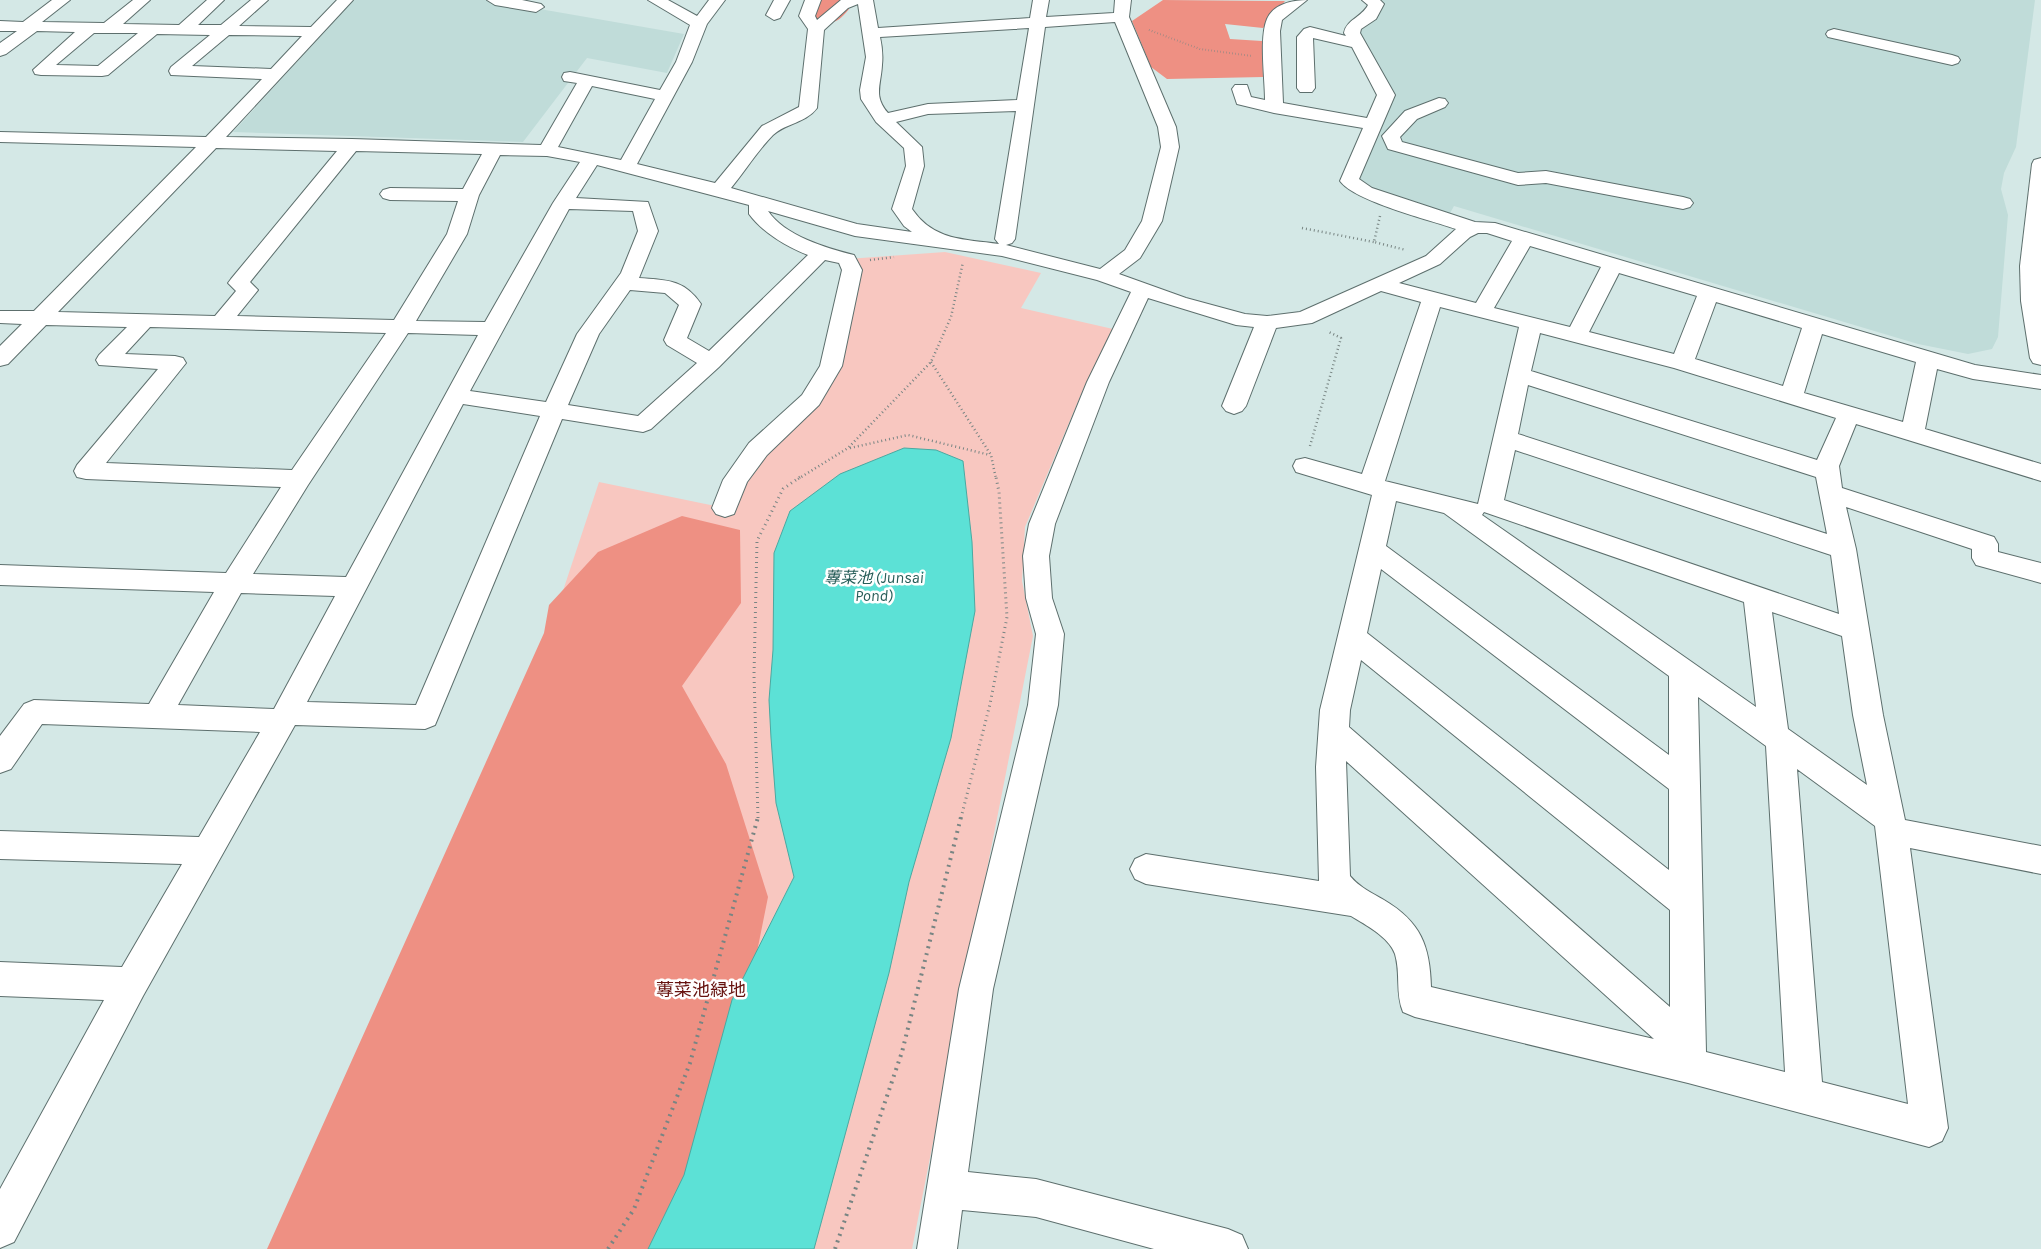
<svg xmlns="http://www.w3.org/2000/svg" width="2041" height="1249" viewBox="0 0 2041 1249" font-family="Karla,'Noto Sans JP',sans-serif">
  <rect width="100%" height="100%" fill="#d4e8e6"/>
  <g fill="#c0dcd9">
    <polygon points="354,0 487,0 684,34 667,73 587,58 523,142 233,132"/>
    <polygon points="1375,0 2035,0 2016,147 2004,173 2001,189 2008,215 1998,337 1992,349 1968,354 1918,344 1454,206 1449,215 1362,185 1358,177 1392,95 1358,34"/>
  </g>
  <polygon fill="#f8c7c0" points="945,252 1041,273 1021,308 1113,329 1085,385 1025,527 1022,581 1033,636 912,1249 297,1249 396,1095 599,482 725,508 735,480 811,400 852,270 847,259"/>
  <g fill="#ee9083">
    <path d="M818,0H846L849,9C836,25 834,23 815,20Z"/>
    <polygon points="1163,0 1285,1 1263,28 1225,24 1230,39 1262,41 1263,77 1167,79 1151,67 1132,21"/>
    <polygon points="682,516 740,530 741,603 682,686 726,764 768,897 722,1127 687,1249 267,1249 544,633 549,605 598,552"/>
  </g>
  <polygon fill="#5ce1d6" stroke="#4aa9a1" points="904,448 936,450 963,461 972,542 975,611 951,738 909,882 889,973 814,1249 648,1249 684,1175 732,1000 794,877 776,803 771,738 769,700 773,650 774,553 790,511 840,474"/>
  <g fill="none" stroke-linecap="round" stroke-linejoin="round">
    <defs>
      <g id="minor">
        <path d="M52,0H70L42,22L104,23L133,0H150L123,24L179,25L207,0H224L198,25H221L251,0H268L239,26L311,27L337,0H353L226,137L352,139L541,145L577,83L564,81L562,77L564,73L570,72L660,90L676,62L690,25L648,0H668L697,16L709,0H725L707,24L692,62L637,164L715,183L762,126L799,107L808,29L799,16L805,0H821L815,16L817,20L841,0H873L878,28L1030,18L1033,0H1049L1046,17L1114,13L1115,0H1131L1129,17L1176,127L1179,147L1162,221L1140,258L1119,274L1186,298L1245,314L1267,316L1300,312L1426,256L1456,229C1430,220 1354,201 1340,181L1363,128L1274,113L1237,104L1232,89L1235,85H1247L1251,97L1265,100C1265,78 1259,38 1267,19C1273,4 1293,0 1307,0L1282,20L1280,31L1283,103L1367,118L1377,95L1352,47L1313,38L1315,88L1312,92H1300L1297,88V37L1304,29L1310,27L1346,36L1344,33C1346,20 1362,17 1368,5L1362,0H1380L1384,4L1376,19L1361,29L1360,33L1395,95L1359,179L1372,188L1475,222L1495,223L1975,365L2041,375V389L1973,379L1937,369L1925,429L2041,464V481L1856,424L1839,466L1842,488L1994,537L1998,544V552L2041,563V583L1976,565L1972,558V549L1846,507L1856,549L1883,715L1905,820L2041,846V874L1910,848L1948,1128L1942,1141L1929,1147L1688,1083L1415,1017L1403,1012C1395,993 1401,974 1395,954C1389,937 1366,925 1351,916L1146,884L1135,879L1130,869L1135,859L1146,854L1319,881L1316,767L1320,710L1372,495L1296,472L1293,466L1296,460L1305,458L1362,474L1421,302L1381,291L1312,323L1276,328L1246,406L1242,411L1234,414L1226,411L1222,406L1254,327L1236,325L1148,298L1109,382L1055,524L1049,556L1052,598L1064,634L1058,705L993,989L968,1172L1036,1179L1228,1229L1242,1235L1248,1249H1154L1036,1217L962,1210L957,1249H917L959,989L1028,705L1036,634L1026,598L1023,556L1029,524L1087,382L1131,292L1097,280L1002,256L855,236L768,211C785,236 826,248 854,255L862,270L842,366L819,405L767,455L747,482L734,514L725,517L716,514L712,508L723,480L749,443L802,395L820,366L842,270L839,263L825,260L719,367L651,429L643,432L562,419L435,725L425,729L295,725L143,996L14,1242L0,1248V1189L104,1000L0,996V962L122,967L182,864L0,859V831L199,837L260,732L42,724L11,769L0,773V736L24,704L34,700L149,704L214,592L0,585V565L226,573L281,487L86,479L77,477L74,471L77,465L158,369L99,365L96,360L99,355L127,327L46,325L8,364L0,366V346L22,324L0,323V311H34L196,147L0,142V132L206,137L262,79L171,75L169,71L171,67L210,35L157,34L108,75L102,76L41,75L35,74L33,70L75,32L37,31L6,54L0,56V43L17,31H0V21L23,22ZM858,4L866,57L860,90L861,99L876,122L904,148L906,166L892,209L904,226L912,232L857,224L731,188C745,171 758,150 773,135C786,123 806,123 817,108L824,30L848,8ZM1115,22L1158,127L1161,147L1142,221L1125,250L1100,269L1006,245L1012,243L1015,239L1045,27ZM1029,28L1017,100L928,104L888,113C873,96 881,85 882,65C883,56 882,46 880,37ZM94,33H138L98,66L56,65ZM229,35L302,36L271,69L192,66ZM592,86L655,99L621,160L558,147ZM1016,111L995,239L999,244C964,239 934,241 912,209L924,166L922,147L896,122L928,114ZM216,148L337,151L231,279L228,283L236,291L215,316L58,312ZM356,151L482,154L463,189L390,188L383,190L380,194L383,198L390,200L458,201L447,234L394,320L237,316L258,290L250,282ZM500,155L547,156L580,162L553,203L485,322L416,321L467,234L479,195ZM597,165L749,205V214C762,232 787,247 808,255L709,351L687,338L701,304C684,279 666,280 639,278L658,231L648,202L576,198ZM569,209L633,211L638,231L621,273L577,334L546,402L470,391ZM1478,233H1487L1512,241L1476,303L1399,283L1440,264L1470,237ZM1530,246L1601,267L1570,327L1494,308ZM1619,273L1697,296L1674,354L1589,332ZM630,290L665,293L679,305L664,340L667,345L697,363L638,416L568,405L599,334ZM1716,302L1802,328L1783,386L1695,359ZM1440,307L1519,327L1478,504L1385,481ZM150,327L386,333L292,470L106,463L186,363L183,358L175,356L125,354ZM408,333L478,335L346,577L253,574L308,485ZM1540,333L1674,368L1836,418L1817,460L1531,371ZM1822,334L1916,362L1903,422L1804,393ZM1528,385L1816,477L1827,534L1518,434ZM463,404L540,416L416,705L307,702ZM1515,450L1831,555L1839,614L1504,500ZM1396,501L1444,513L1669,676V755L1386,546ZM1484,512L1744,602L1756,707L1482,515ZM1381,569L1669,789V870L1367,633ZM241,593L335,596L274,709L178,705ZM1772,612L1842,636L1853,715L1867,785L1788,729ZM1361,660L1670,910V1007L1349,727L1350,710ZM1698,697L1766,746L1785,1072L1706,1052ZM1346,761L1654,1039L1431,987C1430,946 1421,922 1384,900C1372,893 1359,887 1350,876ZM1797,769L1875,826L1908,1104L1822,1082Z"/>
        <polygon points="487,0 522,0 541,4 544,7 536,12 495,5"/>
        <polygon points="774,0 790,0 780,18 774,20 766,15"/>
        <polygon points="1834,29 1952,55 1958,57 1960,60 1958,63 1952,65 1828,37 1826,34 1828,31"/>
        <polygon points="1439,98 1445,99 1448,103 1445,107 1417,119 1400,137 1402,142 1518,173 1546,171 1683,197 1690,199 1693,203 1690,207 1683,209 1546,183 1518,185 1388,149 1382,136 1405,111"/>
      </g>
      <polygon id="major" points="2041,158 2041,365 2033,363 2030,358 2021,301 2020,266 2032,164 2034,160"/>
    </defs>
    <use href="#minor" stroke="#5d6f6d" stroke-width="2"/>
    <use href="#major" stroke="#5d6f6d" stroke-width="2"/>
    <polyline stroke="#788583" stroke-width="2" stroke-dasharray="0.5 2.5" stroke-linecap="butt" points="1149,30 1200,49 1252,56"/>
    <g stroke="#788583" stroke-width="2.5" stroke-dasharray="1 3" stroke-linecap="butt">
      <polyline points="1380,216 1374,242 1406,250"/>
      <polyline points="1302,228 1374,242"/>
      <polyline points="870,260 894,257"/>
      <polyline points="931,362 991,455 996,479"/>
      <polyline points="1310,446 1341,338 1327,331"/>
      <polyline points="850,448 908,435 990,455"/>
      <polyline points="798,479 848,448 931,362 951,317 963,262"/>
    </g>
    <g stroke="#788583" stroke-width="3" stroke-dasharray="1 4" stroke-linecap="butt">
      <polyline points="758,818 754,675 757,541 783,489 800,477"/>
      <polyline points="961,818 990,704 1007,617 999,492 996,477"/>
    </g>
    <g stroke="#788583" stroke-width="4" stroke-dasharray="2 5" stroke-linecap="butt">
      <polyline points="608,1249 634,1209 690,1063 758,817"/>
      <polyline points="835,1249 902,1052 961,817"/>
    </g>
    <use href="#minor" fill="#fff" fill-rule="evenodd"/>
    <use href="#major" fill="#fff" fill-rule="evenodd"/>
  </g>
  <g text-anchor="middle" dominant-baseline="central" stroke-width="5" stroke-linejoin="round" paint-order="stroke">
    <g font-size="16" font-style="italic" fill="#265d58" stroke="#fff">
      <text x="874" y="577">蓴菜池 (Junsai<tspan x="874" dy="18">Pond)</tspan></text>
    </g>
    <g font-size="18" fill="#66120e" stroke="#fff">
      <text x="701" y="990">蓴菜池緑地</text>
    </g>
  </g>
</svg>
